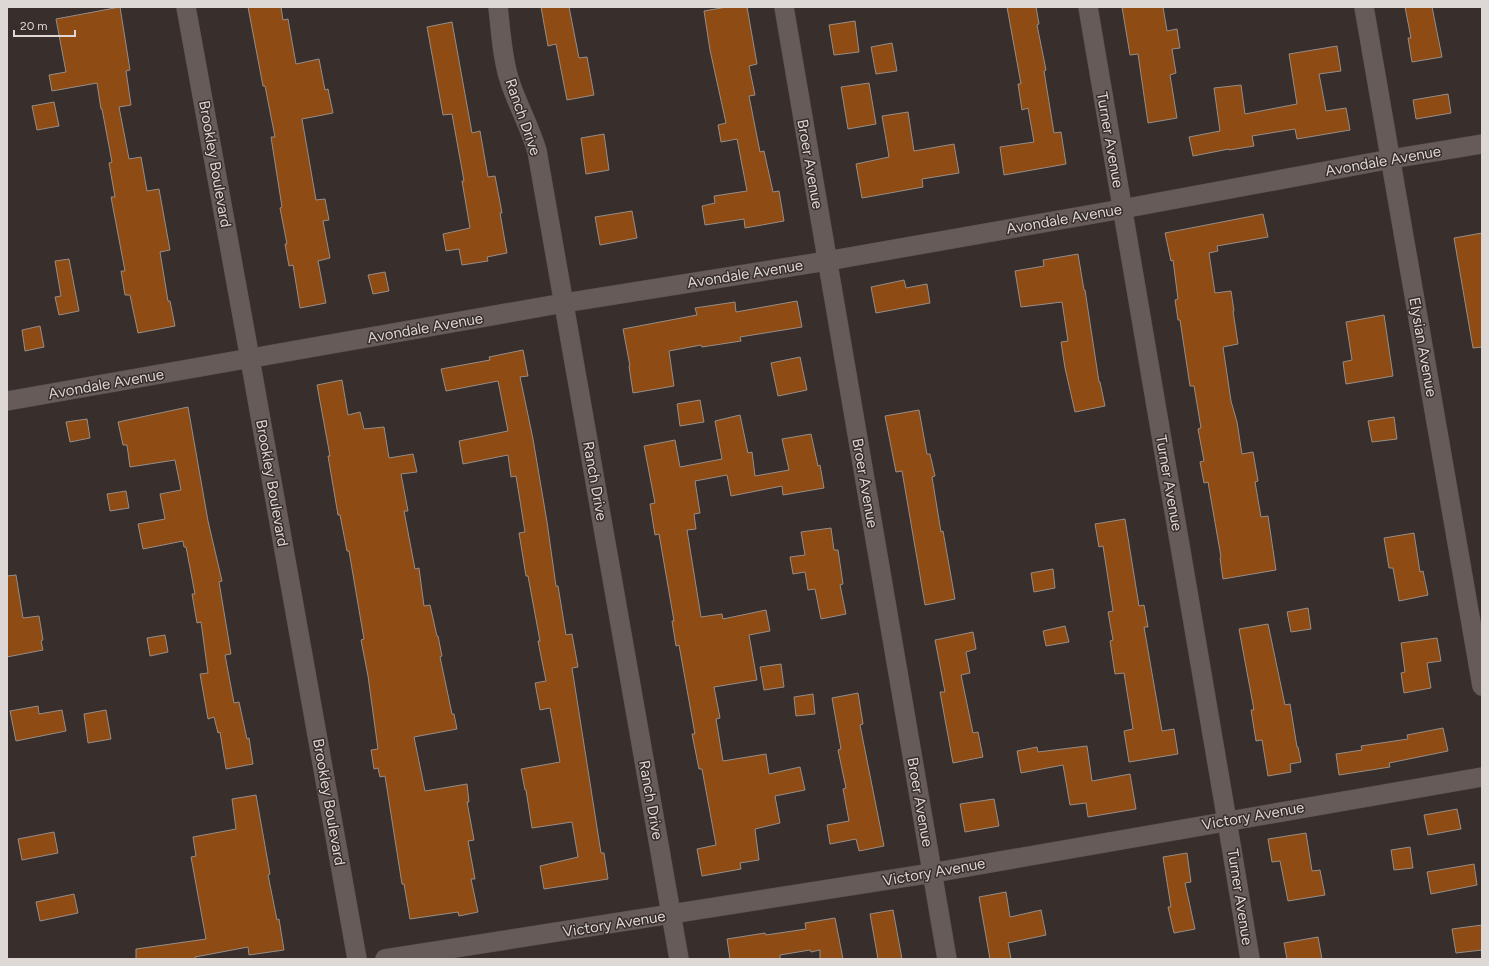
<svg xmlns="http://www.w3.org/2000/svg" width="1489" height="966" viewBox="0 0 1489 966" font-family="Figtree,sans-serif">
  <rect width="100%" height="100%" fill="#382e2c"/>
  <g fill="#8e4b14" stroke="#978d87">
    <polygon points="120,7 130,70 126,71 131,105 119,107 129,159 141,157 147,191 159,189 170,250 160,252 168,301 170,301 175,326 138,333 130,295 125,295 121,271 125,271 111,197 115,197 109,163 112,162 102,109 101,109 97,83 52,91 49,75 66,72 56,19"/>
    <polygon points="248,7 281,7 283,20 288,19 296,64 319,59 325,90 328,89 333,113 302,119 316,200 325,199 329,220 323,221 330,258 318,261 326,303 300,308 293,265 289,266 285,244 287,244 280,208 282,207 271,137 275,137 265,86 263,86"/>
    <polygon points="541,7 569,7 579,58 587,57 594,95 567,100 556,44 548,46"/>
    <polygon points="727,7 747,7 757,64 749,66 755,95 749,96 760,152 764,151 773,192 779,191 784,221 745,228 744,219 705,225 702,206 715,203 714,196 747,191 737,139 721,142 718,125 726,123 710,50 704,11"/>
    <polygon points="1007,7 1036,7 1039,24 1037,25 1046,70 1044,71 1054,133 1061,132 1066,164 1004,175 1000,147 1034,142 1028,108 1022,110 1018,84 1021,84"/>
    <polygon points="1122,7 1163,7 1167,31 1177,29 1180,48 1172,49 1176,73 1170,75 1177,118 1148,123 1138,54 1130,55"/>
    <polygon points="1405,7 1432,7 1442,57 1412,62 1408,38 1411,38"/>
    <polygon points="855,21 859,52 834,55 829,25"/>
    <polygon points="452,22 472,133 480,131 488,177 495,176 502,213 500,213 507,253 487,257 488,261 462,265 459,249 446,251 443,234 470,228 462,181 464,181 452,114 443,115 427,27"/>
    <polygon points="892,43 897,71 876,74 871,47"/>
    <polygon points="1337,46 1341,71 1319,74 1326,111 1346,108 1350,130 1297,139 1295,129 1252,136 1254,146 1229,150 1229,149 1193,156 1189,137 1220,131 1214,88 1241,85 1245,114 1297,104 1289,54"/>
    <polygon points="869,83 876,124 848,129 841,87"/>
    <polygon points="1448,94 1451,113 1416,119 1413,100"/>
    <polygon points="54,102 59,126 37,130 32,106"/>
    <polygon points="908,112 914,151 954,144 959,173 922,179 923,187 862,198 856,164 889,157 882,116"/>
    <polygon points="604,134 609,170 586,174 581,138"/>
    <polygon points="632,211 637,238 600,245 595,217"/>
    <polygon points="1263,214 1268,237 1217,246 1218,251 1209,253 1215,293 1231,291 1234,311 1233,311 1238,344 1223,347 1231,401 1237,422 1242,454 1253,452 1258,481 1255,482 1261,517 1268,516 1276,570 1223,579 1220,558 1221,557 1208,482 1204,483 1200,462 1204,461 1198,429 1201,428 1194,386 1190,386 1180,320 1178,320 1175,300 1178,299 1173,260 1171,261 1165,233"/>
    <polygon points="1482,233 1482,347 1473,348 1454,238"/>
    <polygon points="1078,254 1084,290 1085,290 1099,382 1100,382 1105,406 1075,412 1065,368 1061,342 1068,341 1062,302 1021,307 1015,271 1044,266 1043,260"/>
    <polygon points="69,259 79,311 59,315 55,297 61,296 55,261"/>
    <polygon points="385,272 389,291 373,294 368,275"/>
    <polygon points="904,280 906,288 927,284 930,303 876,313 871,287"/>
    <polygon points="797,301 802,327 740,337 741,341 702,347 701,345 669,351 674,386 633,393 629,366 630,366 623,329 697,315 695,308 735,302 736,312"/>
    <polygon points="1384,315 1393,376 1346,384 1343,362 1352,360 1346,322"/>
    <polygon points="40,326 44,347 25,351 22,330"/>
    <polygon points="523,350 528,376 520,377 533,439 547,522 556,586 558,586 566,635 572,634 578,667 572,668 601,853 604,853 608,879 544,889 540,866 578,857 572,822 532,828 526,790 525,790 521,769 560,762 550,708 540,710 535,683 546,681 538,641 540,641 528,576 526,576 519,533 525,532 516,476 511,477 508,455 463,464 459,441 508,431 498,381 446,391 441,369 490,360 489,357"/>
    <polygon points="800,357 807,390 778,396 771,363"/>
    <polygon points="342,380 348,415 360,412 364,429 384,427 389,458 413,454 417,472 401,474 408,511 404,511 415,569 419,568 424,606 430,605 437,636 438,636 442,656 440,657 452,714 454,714 457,729 414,737 425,791 467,784 469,802 467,802 474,840 468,841 475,879 471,879 478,912 459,916 458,912 410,919 404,884 402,884 385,776 380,777 378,768 374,769 371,750 378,749 368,676 361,640 364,639 358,604 349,551 347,551 340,515 338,515 328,456 330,456 317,385"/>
    <polygon points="700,400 704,422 680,426 677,404"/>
    <polygon points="188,407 208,521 222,581 219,582 231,654 225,655 234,703 239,702 247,739 249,738 253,764 226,769 220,732 218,733 214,717 208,719 200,674 208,673 201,622 197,623 192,594 195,594 186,547 184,547 183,541 143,549 138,524 165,519 160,494 181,490 175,460 130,467 127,445 123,445 118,422"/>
    <polygon points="919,410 927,454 930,454 935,476 932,477 941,532 943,531 955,599 925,605 902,471 896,472 885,416"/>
    <polygon points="740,415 748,453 752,452 755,476 789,470 782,439 811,434 818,466 820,465 824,488 783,495 782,486 731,496 727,475 695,481 700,513 694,514 696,529 687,530 701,617 722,614 723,619 766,610 770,631 749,635 757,680 714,687 720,718 716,719 723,761 766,754 769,774 800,767 805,790 775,796 780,823 755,829 759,860 740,863 741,869 702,876 697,849 716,845 702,769 699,769 692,734 695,734 679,645 676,646 672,621 674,621 659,534 655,535 650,504 655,503 644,446 675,440 680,467 722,459 715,421"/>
    <polygon points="1394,417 1397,439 1372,442 1368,421"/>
    <polygon points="87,419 90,438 70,442 66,422"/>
    <polygon points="126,491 129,508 110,511 107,494"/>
    <polygon points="1125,519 1139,606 1144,605 1148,627 1144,627 1162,731 1174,729 1178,754 1129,762 1124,731 1133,729 1124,673 1115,674 1110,641 1113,640 1108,612 1113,611 1103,546 1099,547 1095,524"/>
    <polygon points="831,528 834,550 838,550 843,584 840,585 846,614 821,619 815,589 808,590 805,572 793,574 790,557 805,555 801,532"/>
    <polygon points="1414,533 1420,572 1423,571 1428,595 1399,601 1393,568 1389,568 1384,538"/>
    <polygon points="1053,569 1055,588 1034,592 1031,573"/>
    <polygon points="16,575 23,618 39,616 43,640 41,641 43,650 7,657 7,576"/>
    <polygon points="1308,608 1311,629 1291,632 1287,612"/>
    <polygon points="1268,624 1285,705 1290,704 1297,747 1298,747 1301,762 1290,764 1291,772 1268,776 1262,740 1256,741 1251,710 1254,710 1239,629"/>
    <polygon points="1065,626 1069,642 1046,646 1043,631"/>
    <polygon points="973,632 976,649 966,652 970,673 961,675 973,733 978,732 983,757 953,763 940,692 945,692 935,640"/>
    <polygon points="165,635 168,652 150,656 147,638"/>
    <polygon points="1437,638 1441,661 1427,663 1431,688 1404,693 1401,673 1405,672 1401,643"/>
    <polygon points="781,664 784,687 764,690 760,667"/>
    <polygon points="858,693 863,724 860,725 884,846 859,851 856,839 830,844 827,825 849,821 843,789 846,788 838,750 841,749 832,698"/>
    <polygon points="813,694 815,714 796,716 794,697"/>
    <polygon points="38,706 39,714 62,710 66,731 16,741 10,711"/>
    <polygon points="106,710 111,739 88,743 84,714"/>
    <polygon points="1443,728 1448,751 1389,763 1390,767 1339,775 1336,754 1362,750 1361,746 1408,739 1407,735"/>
    <polygon points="1087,746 1092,781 1130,774 1136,809 1088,817 1086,803 1070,805 1063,765 1021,773 1017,751 1037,747 1038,752"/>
    <polygon points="256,795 270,874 268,875 277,920 279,919 284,950 249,955 248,947 195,957 196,959 136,959 136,949 206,939 191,857 196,856 193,837 236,829 232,799"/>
    <polygon points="994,799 999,826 965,832 960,804"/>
    <polygon points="1457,809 1461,829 1428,835 1424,815"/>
    <polygon points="54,832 58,853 22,860 18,839"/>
    <polygon points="1306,833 1312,871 1320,870 1325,895 1288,901 1280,861 1272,862 1268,839"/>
    <polygon points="1410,847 1413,868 1394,870 1391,850"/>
    <polygon points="1187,853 1191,882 1185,883 1195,929 1174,933 1168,907 1171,907 1163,857"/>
    <polygon points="1474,864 1477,885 1431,894 1427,872"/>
    <polygon points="1006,892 1010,917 1041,910 1046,935 1008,943 1011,959 990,959 979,897"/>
    <polygon points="74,894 78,913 40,921 36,902"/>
    <polygon points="893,910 902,959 878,959 870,914"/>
    <polygon points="835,918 843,959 820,959 820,950 811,952 810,950 780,955 780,959 730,959 727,939 765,933 766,935 806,929 805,923"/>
    <polygon points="1482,925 1482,950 1456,953 1452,929"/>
    <polygon points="1318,937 1322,959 1287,959 1284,943"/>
  </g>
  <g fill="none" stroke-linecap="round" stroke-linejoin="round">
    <defs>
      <g id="minor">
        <polyline points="186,7 250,359 357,959"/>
        <path d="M498,7C501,32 502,58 510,82C518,106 530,127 537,151L679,959"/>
        <polyline points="784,7 947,959"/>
        <polyline points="1088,7 1227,821 1250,959"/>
        <polyline points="1364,7 1482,686"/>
        <polyline points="7,401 564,303 827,261 1122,209 1391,159 1482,144"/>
        <polyline points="385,959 932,873 1482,777"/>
      </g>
    </defs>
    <use href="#minor" stroke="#544c4a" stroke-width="20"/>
    <use href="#minor" stroke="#665b59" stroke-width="19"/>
  </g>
  <g text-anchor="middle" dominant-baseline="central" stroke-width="3" stroke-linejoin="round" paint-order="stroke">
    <g font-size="15" fill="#ddd7d5" stroke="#382e2c">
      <text transform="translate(523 117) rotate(71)">Ranch Drive</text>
      <text transform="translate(1110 140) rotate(80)">Turner Avenue</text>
      <text transform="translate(1383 161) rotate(-10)">Avondale Avenue</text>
      <text transform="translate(215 164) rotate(80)">Brookley Boulevard</text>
      <text transform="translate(810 164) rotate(80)">Broer Avenue</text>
      <text transform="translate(1064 219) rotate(-10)">Avondale Avenue</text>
      <text transform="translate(745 274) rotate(-9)">Avondale Avenue</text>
      <text transform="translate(425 328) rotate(-10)">Avondale Avenue</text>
      <text transform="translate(1423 347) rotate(80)">Elysian Avenue</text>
      <text transform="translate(106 384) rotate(-10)">Avondale Avenue</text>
      <text transform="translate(595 481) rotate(80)">Ranch Drive</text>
      <text transform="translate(272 483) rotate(80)">Brookley Boulevard</text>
      <text transform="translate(865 483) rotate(80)">Broer Avenue</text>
      <text transform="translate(1169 483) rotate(80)">Turner Avenue</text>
      <text transform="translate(651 800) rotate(80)">Ranch Drive</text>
      <text transform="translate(329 802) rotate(80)">Brookley Boulevard</text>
      <text transform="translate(920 802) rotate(80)">Broer Avenue</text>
      <text transform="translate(1253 816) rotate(-10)">Victory Avenue</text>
      <text transform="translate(934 872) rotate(-10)">Victory Avenue</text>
      <text transform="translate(1240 897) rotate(81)">Turner Avenue</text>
      <text transform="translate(614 924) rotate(-9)">Victory Avenue</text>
    </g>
  </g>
  <rect width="1489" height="966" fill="none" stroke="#ddd7d5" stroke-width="16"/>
  <path d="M14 30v6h61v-6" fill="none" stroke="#ddd7d5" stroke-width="2"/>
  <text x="20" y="30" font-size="12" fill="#ddd7d5" stroke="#382e2c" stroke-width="3" paint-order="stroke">20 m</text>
</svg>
